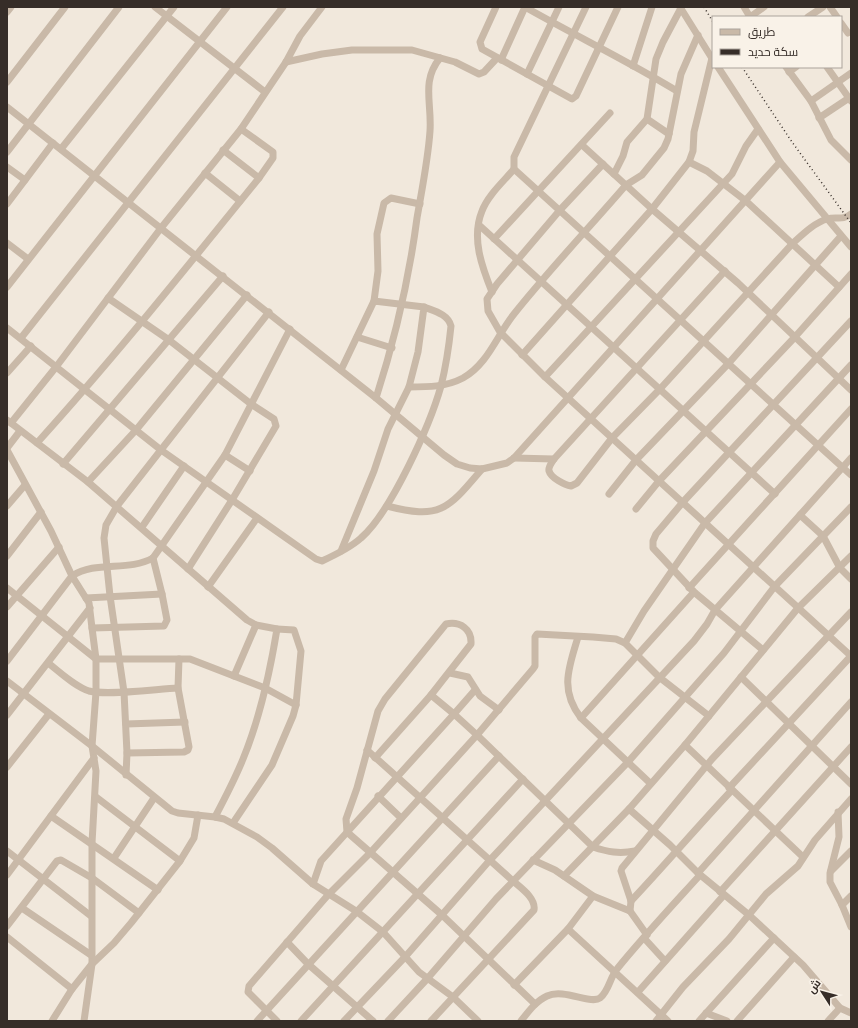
<svg xmlns="http://www.w3.org/2000/svg" width="858" height="1028" viewBox="0 0 858 1028" font-family="'Roboto Condensed',Cairo,sans-serif">
  <rect width="100%" height="100%" fill="#f1e8dc"/>
  <g fill="none" stroke-linecap="round" stroke-linejoin="round">
    <g stroke="#c9b9a8" stroke-width="7">
      <polyline points="155,7 265,92"/>
      <polyline points="496,7 480,42 482,49 572,99 576,96 618,7"/>
      <path d="M525,7C576,36 628,61 677,91"/>
      <polyline points="586,7 514,157 514,169 851,475"/>
      <polyline points="680,7 713,60"/>
      <polyline points="744,7 750,17"/>
      <polyline points="830,7 837,17"/>
      <polyline points="7,12 11,7"/>
      <polyline points="750,17 764,7"/>
      <polyline points="808,17 823,7"/>
      <polyline points="841,23 848,33"/>
      <polyline points="501,60 525,7"/>
      <polyline points="286,62 322,54 352,50 412,50 455,62 479,74 484,72 497,58"/>
      <polyline points="633,66 652,7"/>
      <polyline points="718,67 780,162 851,247"/>
      <polyline points="786,67 811,101 831,140 851,160"/>
      <polyline points="827,67 851,101"/>
      <polyline points="789,72 796,67"/>
      <polyline points="527,74 559,7"/>
      <polyline points="7,82 65,7"/>
      <polyline points="811,101 851,73"/>
      <polyline points="7,107 376,398 444,455 457,464 470,468 482,469 507,463 514,458 780,162"/>
      <polyline points="819,118 849,98"/>
      <polyline points="647,119 669,134"/>
      <polyline points="241,129 273,152 273,158 259,178"/>
      <polyline points="582,145 652,209 738,283 851,390"/>
      <polyline points="61,149 174,7"/>
      <polyline points="7,152 119,7"/>
      <polyline points="689,162 707,171 746,201 839,287"/>
      <polyline points="603,164 560,210 497,284 487,299 488,311 500,332 545,377 851,656"/>
      <polyline points="7,167 25,180"/>
      <polyline points="205,173 240,201"/>
      <polyline points="614,174 623,156 627,142 647,119 656,59 663,42 681,8"/>
      <polyline points="7,204 53,143"/>
      <polyline points="479,225 775,494"/>
      <polyline points="494,239 610,113"/>
      <polyline points="7,243 28,259"/>
      <path d="M725,271L554,459C552,462 548,467 549,471C551,478 565,485 571,486L577,483L612,438L660,389L793,243C803,234 814,223 827,219C837,216 842,221 851,214"/>
      <polyline points="7,287 227,7"/>
      <path d="M492,292C482,267 471,238 482,211C488,195 504,181 514,169"/>
      <polyline points="108,298 169,340 251,404 274,419 276,426 232,500 188,569"/>
      <polyline points="374,301 378,271 377,234 384,203 391,198 420,204"/>
      <path d="M7,328L161,450L316,559L322,561C335,555 350,548 361,538C391,512 430,425 441,386C446,366 449,346 451,326C448,314 434,311 424,307"/>
      <polyline points="357,337 392,348"/>
      <polyline points="21,338 283,7"/>
      <polyline points="522,355 652,209 689,162 693,151 694,132 712,58"/>
      <polyline points="7,373 31,346"/>
      <polyline points="545,377 732,174 746,146 758,129"/>
      <path d="M409,387C428,387 446,387 463,378C488,364 497,335 514,314C549,270 589,228 626,185L642,175L664,148L668,139L681,74L698,35"/>
      <path d="M376,398C395,339 409,279 417,218C422,189 428,160 430,131C432,103 421,81 440,58"/>
      <path d="M7,420L88,482L247,620L256,625L277,629C270,672 260,718 243,759C235,779 225,798 215,817"/>
      <polyline points="11,423 56,367 161,228 241,129 286,62 300,36 322,7"/>
      <path d="M37,443C114,358 186,268 259,178L223,150"/>
      <polyline points="7,448 20,431"/>
      <polyline points="7,450 51,531 72,576 89,603 92,628 96,659 96,692 92,746 96,771 92,843 92,964 84,1021"/>
      <polyline points="225,455 250,471"/>
      <polyline points="514,458 554,459"/>
      <polyline points="63,464 223,276"/>
      <polyline points="88,482 136,430 247,295"/>
      <polyline points="609,494 636,460 728,364 841,236"/>
      <polyline points="7,506 25,485"/>
      <path d="M387,506C441,520 448,509 482,469"/>
      <polyline points="636,509 659,481 794,338 851,274"/>
      <polyline points="800,515 823,536 840,568 851,579"/>
      <polyline points="142,527 184,466"/>
      <polyline points="341,551 374,471 388,429 409,387 418,352 424,307 374,301 341,370"/>
      <polyline points="7,556 41,512"/>
      <polyline points="208,587 257,518"/>
      <polyline points="7,588 96,659 190,659 265,688 296,705"/>
      <polyline points="689,588 851,409"/>
      <polyline points="86,598 162,594 153,558"/>
      <polyline points="7,607 59,547"/>
      <polyline points="92,628 164,626 167,620 162,594"/>
      <path d="M578,637C569,667 559,690 581,718L650,783"/>
      <polyline points="625,643 644,611 705,523 851,365"/>
      <polyline points="763,650 694,592 653,548 653,541 656,534 683,502 851,321"/>
      <path d="M7,661L72,576C96,560 128,572 153,558L225,455L290,329"/>
      <path d="M48,663C60,672 74,686 89,691C108,696 157,689 178,688"/>
      <polyline points="450,673 468,677 480,696 499,710"/>
      <polyline points="234,676 256,625"/>
      <polyline points="741,677 851,784"/>
      <polyline points="7,681 92,746 172,811 178,813 215,817 224,819 257,837 272,848 313,884 356,911 383,932 419,972 453,997 478,1021"/>
      <path d="M431,695L471,644C472,629 460,621 446,624L385,699L378,711L357,788L346,819L347,832L442,915L535,1004"/>
      <polyline points="7,715 90,608"/>
      <polyline points="581,718 694,592"/>
      <polyline points="126,724 185,722"/>
      <polyline points="685,745 803,857"/>
      <path d="M367,750L513,881C521,888 536,898 534,910L431,1021"/>
      <polyline points="127,753 184,752 188,750 189,747 178,688 179,659"/>
      <polyline points="375,758 431,695 454,714 475,690"/>
      <polyline points="7,767 49,714"/>
      <polyline points="126,775 127,753 124,692 110,596 104,538 106,525 117,506 269,312"/>
      <polyline points="729,788 851,656"/>
      <polyline points="378,796 401,818"/>
      <polyline points="96,797 180,861"/>
      <polyline points="629,809 670,845 698,873 749,915 803,965 840,1008 851,1013"/>
      <polyline points="838,812 839,837 830,873 830,882 842,905 851,927"/>
      <polyline points="51,816 158,890"/>
      <polyline points="233,823 272,765 293,716 296,705 301,651 294,630 277,629"/>
      <polyline points="7,851 91,916"/>
      <polyline points="114,858 154,798"/>
      <polyline points="533,860 555,870 593,896 630,911 647,935"/>
      <polyline points="831,871 851,851"/>
      <polyline points="698,873 851,702"/>
      <polyline points="7,875 94,758"/>
      <polyline points="564,876 629,809 685,745 798,608 851,556"/>
      <path d="M313,884L321,861L454,714L477,735L593,847C608,852 619,854 635,851"/>
      <polyline points="720,892 851,747"/>
      <path d="M631,901C665,865 697,827 732,790"/>
      <polyline points="842,905 851,896"/>
      <polyline points="22,908 91,955"/>
      <polyline points="630,911 631,901 621,871 622,868 712,759 851,612"/>
      <polyline points="7,926 57,861 61,860 92,878 139,913"/>
      <polyline points="568,929 668,1021"/>
      <polyline points="7,937 72,989"/>
      <polyline points="644,938 665,961"/>
      <polyline points="287,942 308,964 373,1021"/>
      <polyline points="514,985 568,929 593,896"/>
      <polyline points="638,992 724,895"/>
      <polyline points="706,1013 727,1021"/>
      <polyline points="52,1021 72,989 92,964 114,943 131,923 180,861 194,838 198,815"/>
      <polyline points="257,1021 499,756"/>
      <polyline points="277,1021 248,992 249,986 328,895 370,853 477,735 533,669 535,666 535,637 537,634 593,637 616,639 625,643 659,677 709,716"/>
      <polyline points="301,1021 523,779"/>
      <polyline points="344,1021 405,957 490,860 694,641 707,624 715,610 851,458"/>
      <polyline points="388,1021 427,979 496,899 628,762 724,653 775,586 851,507"/>
      <path d="M521,1021C528,1012 536,1001 547,996C564,988 591,1005 600,998C609,991 610,977 617,969C643,937 672,906 700,875"/>
      <polyline points="656,1021 683,987 729,939 766,894 798,866 815,840 851,799"/>
      <polyline points="699,1021 774,938"/>
      <polyline points="737,1021 794,957"/>
      <polyline points="828,1021 840,1008"/>
    </g>
    <g stroke="#362d28" stroke-width="1.5" stroke-dasharray="1 3" stroke-linecap="butt">
      <polyline points="704,7 713,22"/>
      <polyline points="742,67 792,142 851,223"/>
    </g>
  </g>
  <rect width="858" height="1028" fill="none" stroke="#362d28" stroke-width="16"/>
  <rect x="712" y="16" width="130" height="52" fill="#f9f2e8" stroke="#aba39b"/>
  <rect x="720" y="29" width="20" height="6" fill="#c9b9a8" stroke="#aba39b"/>
  <text x="748" y="36" font-size="12" fill="#362d28">طريق</text>
  <rect x="720" y="49" width="20" height="6" fill="#362d28" stroke="#aba39b"/>
  <text x="748" y="56" font-size="12" fill="#362d28">سكة حديد</text>
  <g transform="translate(822 992) rotate(306)" stroke="#f9f2e8" stroke-width="3" paint-order="stroke">
  <path d="M0-3L7 15L0 10L-7 15Z" fill="#362d28"/>
  <text y="-6" font-size="11" font-weight="bold" text-anchor="middle" fill="#362d28">ش</text>
  </g>
</svg>
